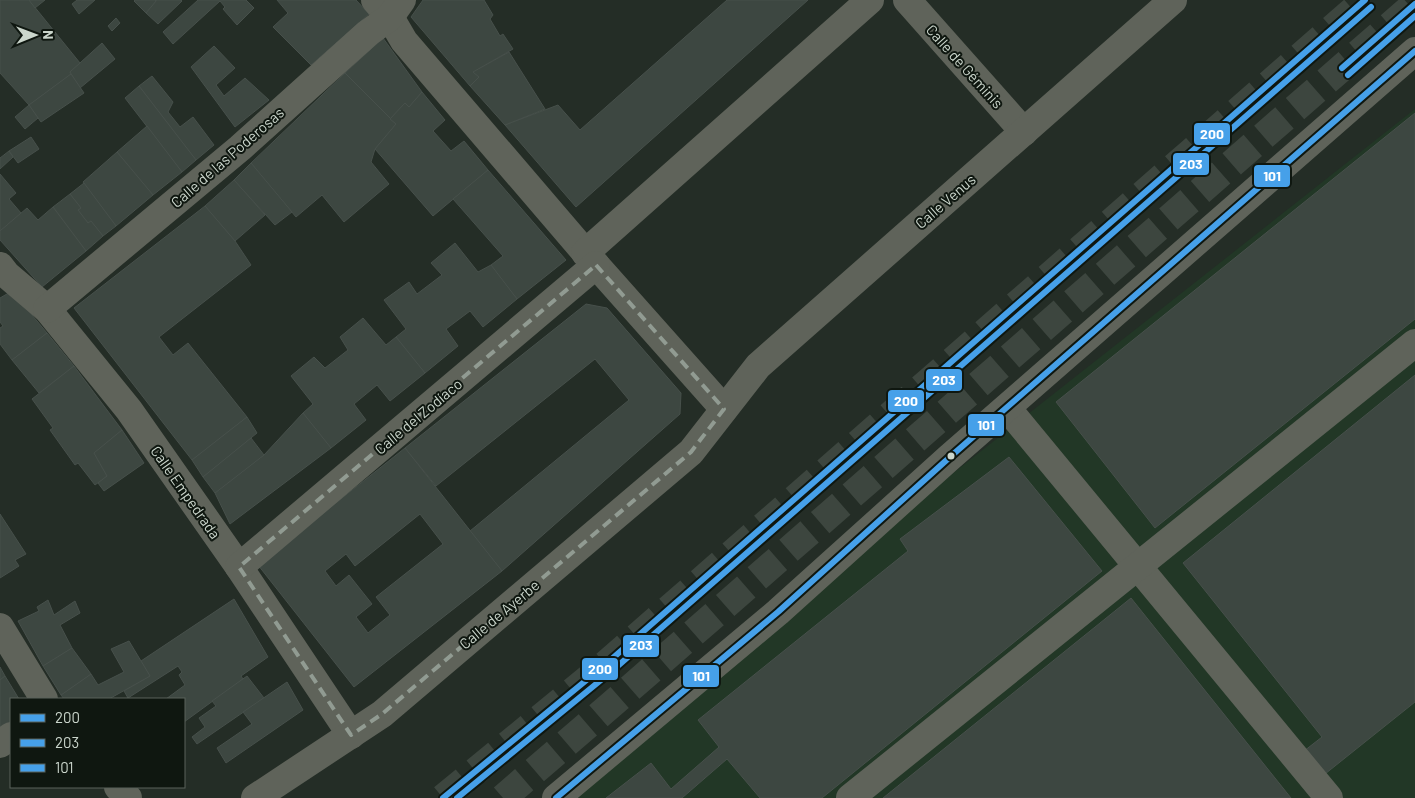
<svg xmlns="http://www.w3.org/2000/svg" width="1415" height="798" viewBox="0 0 1415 798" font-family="Barlow,sans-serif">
  <rect width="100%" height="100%" fill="#242d26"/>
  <polygon fill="#223726" points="1415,109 1415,798 541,798"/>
  <g fill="#3d4741" stroke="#47504b" fill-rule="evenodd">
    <polygon points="0,0 29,0 80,63 70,72 71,74 29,105 0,73"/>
    <polygon points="29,0 45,0 35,8"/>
    <polygon points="77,0 95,0 79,14 72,4"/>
    <polygon points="135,0 155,0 156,1 146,13 134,1"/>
    <polygon points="157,0 181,0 182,1 158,24 146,13"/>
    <polygon points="198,0 246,0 254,8 237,25 223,9 225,7 220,1 173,44 163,32"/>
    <polygon points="277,0 356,0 369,14 311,65 273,27 288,13"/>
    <polygon points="423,0 484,0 493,15 490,19 500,36 503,34 513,49 473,72 479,77 470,86 411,17"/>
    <polygon points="727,0 808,0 576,207 505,125 558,105 580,130"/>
    <polygon points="116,18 120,23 112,31 108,26"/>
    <polygon points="383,38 422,92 409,107 405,103 390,119 345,73"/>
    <polygon points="102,43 115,59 80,88 70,72"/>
    <polygon points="214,46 235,68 216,85 224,96 245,78 269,100 235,127 191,67"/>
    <polygon points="509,52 545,109 505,125 470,86 479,77 473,72"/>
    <polygon points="345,73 396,124 375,149 371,162 389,184 344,222 322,195 296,217 251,163"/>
    <polygon points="71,74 84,93 41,122 29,105"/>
    <polygon points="152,76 173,102 168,112 180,127 193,117 214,145 196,160 139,86"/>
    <polygon points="139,86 196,160 182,172 125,98"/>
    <polygon points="422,92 445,120 433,131 451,151 464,141 488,170 433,216 375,149 396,124 390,119 405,103 409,107"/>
    <polygon points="29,105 38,118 25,129 15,117"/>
    <polygon points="1415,113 1415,319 1155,528 1056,402"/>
    <polygon points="147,126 182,172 153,195 117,152"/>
    <polygon points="31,137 39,149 18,163 9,151"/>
    <polygon points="9,151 13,157 0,169 0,158"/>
    <polygon points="117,152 153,195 116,226 83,182"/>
    <polygon points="251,163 292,212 275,225 234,180"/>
    <polygon points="488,170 566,260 517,299 491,265 503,256 453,199"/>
    <polygon points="0,174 16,193 9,199 21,213 0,231"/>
    <polygon points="234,180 265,215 235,241 205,206"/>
    <polygon points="84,183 116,226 103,236 91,221 88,223 78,210 81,208 70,194"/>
    <polygon points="70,194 81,208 78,210 88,223 91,221 103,236 86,251 53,207"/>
    <polygon points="205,206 235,241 251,265 159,337 173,355 188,343 247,417 192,460 74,308"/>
    <polygon points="53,207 86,251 42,287 0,240 0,231 27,208 38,220"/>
    <polygon points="455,243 478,272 491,265 517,299 483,327 470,311 446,329 458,346 425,373 396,337 406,329 384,300 409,282 417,294 442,275 431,263"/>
    <polygon points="12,291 47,333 12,360 0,344 0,328 3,326 0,322 0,298"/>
    <polygon points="586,304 607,308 681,393 680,414 502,571 470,531 629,400 595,359 436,486 405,448"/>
    <polygon points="363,318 386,345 396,337 425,373 390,401 377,385 354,404 366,420 331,448 303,413 313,404 291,376 314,357 325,368 348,350 340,337"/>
    <polygon points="47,333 74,366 39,393 12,360"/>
    <polygon points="74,366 122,430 94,453 107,476 95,485 78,463 75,465 50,430 53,428 32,399"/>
    <polygon points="1415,375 1415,702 1325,774 1304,751 1322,737 1183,563"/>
    <polygon points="303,413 331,448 230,524 215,493 264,455"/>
    <polygon points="247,417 257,433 203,477 192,460"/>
    <polygon points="122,430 144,463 104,491 98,483 107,476 94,453"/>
    <polygon points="251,438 264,455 215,493 203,477"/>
    <path d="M405,448L502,571L354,687L258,565ZM420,514L443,544L376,597L390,615L368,633L356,617L372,604L349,575L336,586L325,571L346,554L355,566Z"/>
    <polygon points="1009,457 1102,571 822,798 760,798 727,759 682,798 606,798 651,763 671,789 719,747 698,720 908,551 900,539"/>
    <polygon points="0,514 26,554 15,560 19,566 0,578"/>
    <polygon points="1131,598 1291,798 883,798"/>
    <polygon points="234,599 268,657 241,676 243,679 184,722 184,699 166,699 185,685 179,675 182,672 178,666 128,698 124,691 150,676 141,661"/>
    <polygon points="48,600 54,615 75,601 80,613 60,625 72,648 43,666 18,621 39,611 37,607"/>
    <polygon points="129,641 150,676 109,699 64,699 61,695 91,674 98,685 124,672 111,649"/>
    <polygon points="72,648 91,674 61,695 43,666"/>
    <polygon points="0,667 5,676 0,680"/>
    <polygon points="5,676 19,699 11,699 11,721 0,731 0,680"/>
    <polygon points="247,676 264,698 197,744 192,737 205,727 199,718 216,706 212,701"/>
    <polygon points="287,682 303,710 226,763 217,748 252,724 243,712"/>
  </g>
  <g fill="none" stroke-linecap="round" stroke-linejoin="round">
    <g stroke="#3d463f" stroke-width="28" stroke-dasharray="28 14" stroke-linecap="butt">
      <polyline points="443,798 606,664 1365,0"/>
      <polyline points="503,798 619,698 1415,4"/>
    </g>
    <g stroke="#5f635a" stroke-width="28">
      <polyline points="375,0 390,17 404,41 596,265 724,409"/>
      <polyline points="907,0 1024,132"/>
      <polyline points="585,253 870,0"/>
      <polyline points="0,266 7,275 47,309 129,410 239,567 351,735"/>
      <polyline points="47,309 240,148 368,33 390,17 402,0"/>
      <polyline points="1007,408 1329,798"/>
      <polyline points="239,567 596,265"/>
      <polyline points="0,627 44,699"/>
      <polyline points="0,744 11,736"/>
      <polyline points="118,787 128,798"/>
      <polyline points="255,798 382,714 691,452 758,366 1173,0"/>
      <polyline points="556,798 778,612 950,457 1415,51"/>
      <polyline points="850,798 1415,343"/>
    </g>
    <defs>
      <g id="bus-1">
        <polyline points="1342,68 1415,4"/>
        <polyline points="443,798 606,664 1365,0"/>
      </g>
      <g id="bus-2">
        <polyline points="1348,75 1415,16"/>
        <polyline points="457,798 612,671 1371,7"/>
      </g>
      <polyline id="bus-3" points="556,798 778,612 950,457 1415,51"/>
    </defs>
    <use href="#bus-1" stroke="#0f1710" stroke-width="10"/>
    <use href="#bus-2" stroke="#0f1710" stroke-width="10"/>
    <use href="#bus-3" stroke="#0f1710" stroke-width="10"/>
    <use href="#bus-1" stroke="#46a0e9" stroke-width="6"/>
    <use href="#bus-2" stroke="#46a0e9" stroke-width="6"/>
    <use href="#bus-3" stroke="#46a0e9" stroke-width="6"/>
  </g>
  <path fill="none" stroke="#919b92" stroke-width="4" stroke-dasharray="10 6" stroke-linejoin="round" d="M596,265L724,409L691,452L382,714L351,735L239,567Z"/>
  <circle fill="#cbd6cc" stroke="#0f1710" stroke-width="2" cx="951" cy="456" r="4.5"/>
  <g text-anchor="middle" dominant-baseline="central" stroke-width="4" stroke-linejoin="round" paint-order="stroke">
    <g font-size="15" fill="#cbd6cc" stroke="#0f1710">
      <text transform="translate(965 66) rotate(48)">Calle de Géminis</text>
      <text transform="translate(227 157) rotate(-41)">Calle de las Poderosas</text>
      <text transform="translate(945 201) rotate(-41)">Calle Venus</text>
      <text transform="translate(418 416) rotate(-40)">Calle del Zodíaco</text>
      <text transform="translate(186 492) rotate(55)">Calle Empedrada</text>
      <text transform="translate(499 614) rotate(-40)">Calle de Ayerbe</text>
    </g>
  </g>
  <g stroke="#0f1710" stroke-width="2">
    <rect x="1193" y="122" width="38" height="24" rx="5" fill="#46a0e9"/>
    <rect x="1172" y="152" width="38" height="24" rx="5" fill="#46a0e9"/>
    <rect x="1253" y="164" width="38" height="24" rx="5" fill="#46a0e9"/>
    <rect x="925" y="368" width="38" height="24" rx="5" fill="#46a0e9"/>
    <rect x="887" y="389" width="38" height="24" rx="5" fill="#46a0e9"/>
    <rect x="967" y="413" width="38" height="24" rx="5" fill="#46a0e9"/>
    <rect x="622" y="634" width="38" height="24" rx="5" fill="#46a0e9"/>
    <rect x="581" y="657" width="38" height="24" rx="5" fill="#46a0e9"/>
    <rect x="682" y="664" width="38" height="24" rx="5" fill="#46a0e9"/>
  </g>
  <g font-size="14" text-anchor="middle" font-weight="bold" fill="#fff">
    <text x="1212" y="139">200</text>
    <text x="1191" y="169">203</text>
    <text x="1272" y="181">101</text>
    <text x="944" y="385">203</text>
    <text x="906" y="406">200</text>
    <text x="986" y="430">101</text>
    <text x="641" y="650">203</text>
    <text x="600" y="674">200</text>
    <text x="701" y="681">101</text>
  </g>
  <rect x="10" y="698" width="175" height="90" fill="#0f1710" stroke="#5a635b"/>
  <rect x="20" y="714" width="25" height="8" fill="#46a0e9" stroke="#5a635b"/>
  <text x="55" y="723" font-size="15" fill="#cbd6cc">200</text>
  <rect x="20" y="739" width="25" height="8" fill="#46a0e9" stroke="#5a635b"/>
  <text x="55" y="748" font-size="15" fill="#cbd6cc">203</text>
  <rect x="20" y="764" width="25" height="8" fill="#46a0e9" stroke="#5a635b"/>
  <text x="55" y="773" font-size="15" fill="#cbd6cc">101</text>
  <g transform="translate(35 35) rotate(89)" stroke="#0f1710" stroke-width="4" paint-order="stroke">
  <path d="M0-4L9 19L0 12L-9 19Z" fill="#cbd6cc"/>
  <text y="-8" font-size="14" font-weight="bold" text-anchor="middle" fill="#cbd6cc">N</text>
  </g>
</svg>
